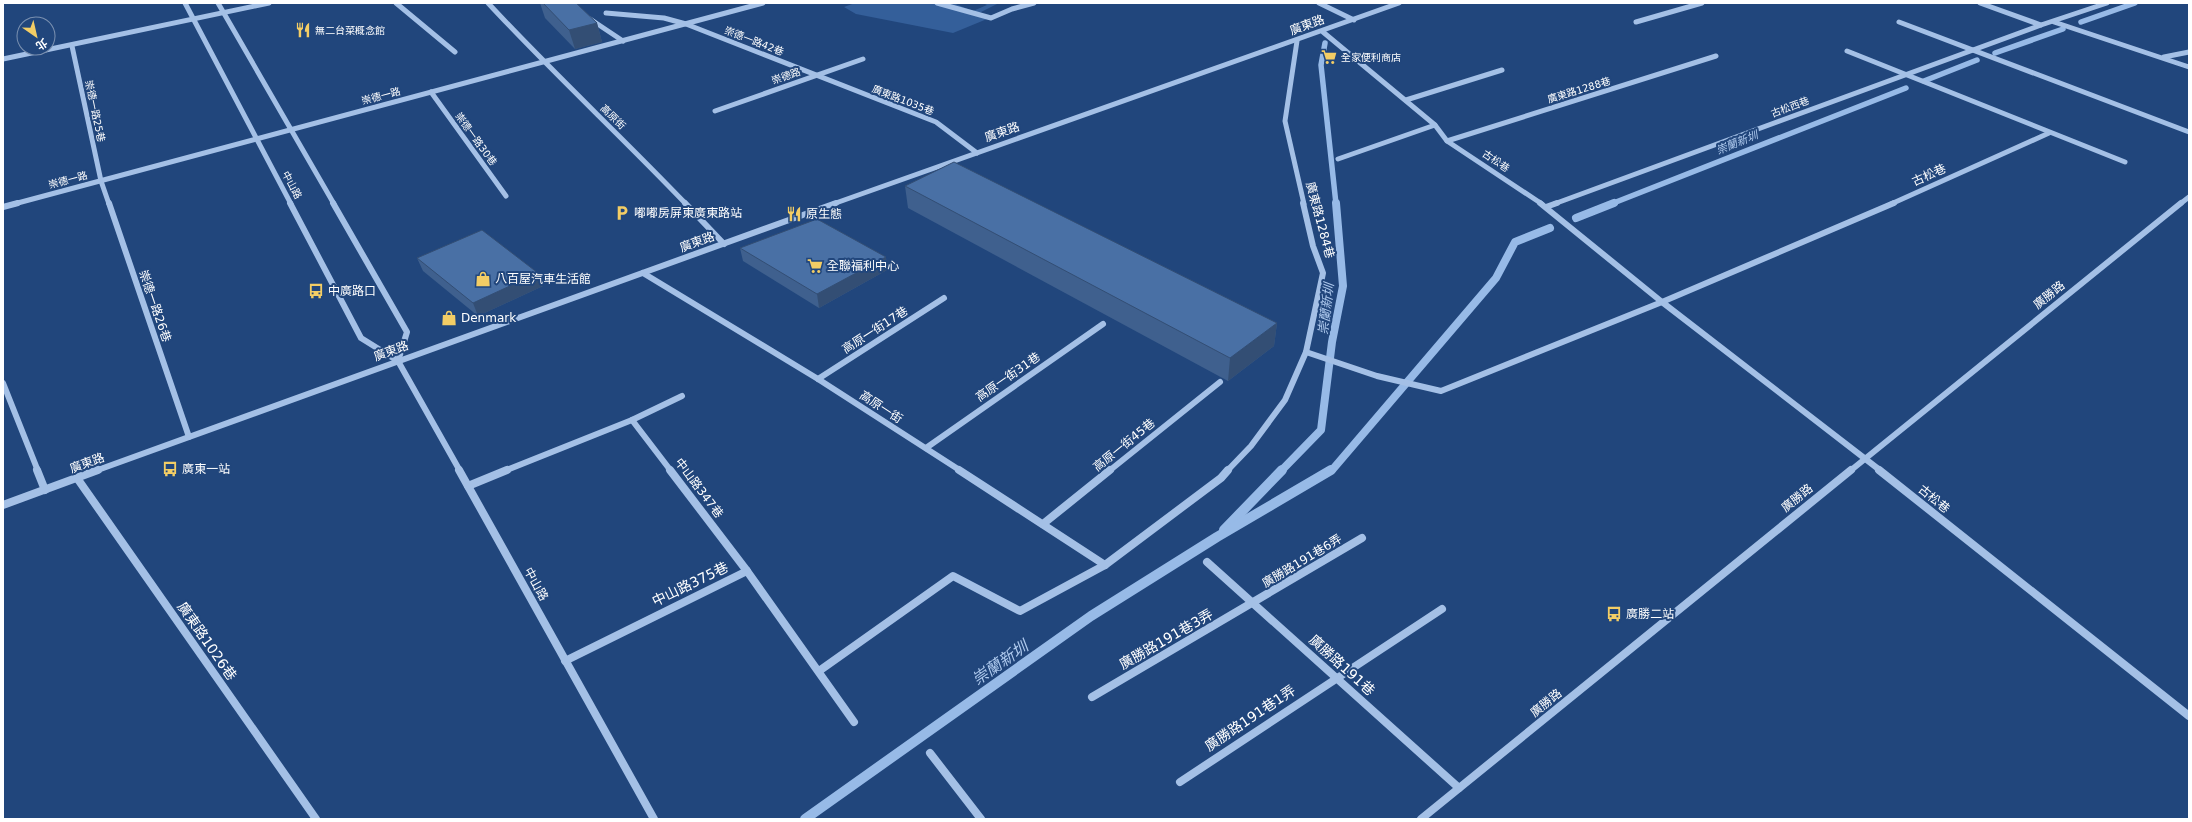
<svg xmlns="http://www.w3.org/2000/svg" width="2192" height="822" viewBox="0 0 2192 822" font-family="'DejaVu Sans','Noto Sans TC',sans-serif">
  <rect width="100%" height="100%" fill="#21467c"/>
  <polygon fill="#345f9a" points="855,3 953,3 973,11 987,5 983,3 999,3 979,13 987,19 953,33 856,14 844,7"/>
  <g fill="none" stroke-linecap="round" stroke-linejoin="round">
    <g stroke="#97bae7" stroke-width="5.5">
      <polyline points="2081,22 2135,3"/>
      <polyline points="1325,43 1321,65 1336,204"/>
      <polyline points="1995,53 2063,29"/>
      <polyline points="1924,81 1977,60"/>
      <polyline points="1611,204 1906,88"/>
    </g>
    <g stroke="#97bae7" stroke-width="8">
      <polyline points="1576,218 1614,203"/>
      <polyline points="1281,471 1321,430 1332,342 1343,286 1336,203"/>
      <polyline points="1329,471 1333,469 1496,278 1515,242 1550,228"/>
    </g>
    <g stroke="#97bae7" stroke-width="10">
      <polyline points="1224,530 1282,470"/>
      <polyline points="805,819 1091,616 1217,537 1331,470"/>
    </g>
    <g stroke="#a4c0e6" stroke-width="5">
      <polyline points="185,3 291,204"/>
      <polyline points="218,3 334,204"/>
      <polyline points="396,3 455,52"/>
      <path d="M488,3C552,72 621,136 686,204"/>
      <polyline points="937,3 991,18 1012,9 1034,3"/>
      <polyline points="1319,3 1354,20"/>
      <polyline points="1980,3 2041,25"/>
      <polyline points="606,13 664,18 686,24 936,122 977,153"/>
      <polyline points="590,19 623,41"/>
      <polyline points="1636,22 1702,3"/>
      <polyline points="1899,22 2189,132"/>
      <polyline points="2054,22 2189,67"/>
      <polyline points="1323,32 1435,125 1447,141 1542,204"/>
      <polyline points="1297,41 1285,121 1304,204"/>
      <polyline points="72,46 101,181 109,204"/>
      <polyline points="1847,51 2125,162"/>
      <polyline points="2164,57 2189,52"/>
      <polyline points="3,59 269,3"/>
      <polyline points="431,92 506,196"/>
      <polyline points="1406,100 1502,70"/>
      <polyline points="715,111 863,59"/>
      <polyline points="1447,141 1716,56"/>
      <polyline points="1338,159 1435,125"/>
      <polyline points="14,204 763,3"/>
      <polyline points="833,204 1399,3"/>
      <polyline points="1554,204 2041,25 2107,3"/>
      <polyline points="1891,204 2049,133"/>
      <polyline points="2180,204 2189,197"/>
    </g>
    <g stroke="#a4c0e6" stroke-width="6">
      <polyline points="109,203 189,437"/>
      <polyline points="290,203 361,338 398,361 460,471"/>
      <polyline points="333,203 407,332 398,361"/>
      <polyline points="685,203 724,244"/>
      <polyline points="1540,203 1662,302 1881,471"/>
      <polyline points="3,207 18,203"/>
      <polyline points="1546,207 1557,203"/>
      <polyline points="643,273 818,379 961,471"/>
      <polyline points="1306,352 1377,376 1441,391 1662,302 1894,203"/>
      <polyline points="818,379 944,298"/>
      <polyline points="3,383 38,471"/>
      <polyline points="632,420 671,471"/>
      <polyline points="926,448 1103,324"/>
      <polyline points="95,471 836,203"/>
      <polyline points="504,471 632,420 682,396"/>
      <polyline points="1109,471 1220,382"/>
      <polyline points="1227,471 1251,446 1285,400 1306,352 1323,273 1313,246 1303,203"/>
      <polyline points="1850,471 2181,203"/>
    </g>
    <g stroke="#a4c0e6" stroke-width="8">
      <polyline points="37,470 45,490"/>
      <polyline points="459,470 654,819"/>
      <polyline points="670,470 747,571 854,722"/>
      <polyline points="959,470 1105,565"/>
      <polyline points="1879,470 2189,716"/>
      <polyline points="77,478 316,819"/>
      <polyline points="468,486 507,470"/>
      <polyline points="3,505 98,470"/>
      <polyline points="1043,524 1110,470"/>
      <polyline points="1207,562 1459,788"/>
      <polyline points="565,661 747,571"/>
      <polyline points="819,671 953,576 1020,611 1105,565 1221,478 1228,470"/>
      <polyline points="1092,697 1362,538"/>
      <polyline points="930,753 981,819"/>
      <polyline points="1180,782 1442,609"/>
      <polyline points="1421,819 1851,470"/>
    </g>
  </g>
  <g fill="#3f608e">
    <polygon points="540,3 576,3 597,23 602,42 575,49 545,18"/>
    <polygon points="905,186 1277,323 1274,346 1228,381 908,208"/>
    <polygon points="740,248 886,257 887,270 819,308 743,261"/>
    <polygon points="417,258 538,273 543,286 478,316 423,271"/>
  </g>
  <g fill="#334e74">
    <polygon points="597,23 602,42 575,49 569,30"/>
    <polygon points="886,257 887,270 819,308 817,294"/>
    <polygon points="538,273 543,286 478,316 473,303"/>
    <polygon points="1277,323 1274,346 1228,381 1230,358"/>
  </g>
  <g fill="#4970a5" stroke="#334e74">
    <polygon points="543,3 576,3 597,23 569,30"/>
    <polygon points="954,162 1277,323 1230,358 905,186"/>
    <polygon points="817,219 886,257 817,294 740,248"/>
    <polygon points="482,230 538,273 473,303 417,258"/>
  </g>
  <defs>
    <symbol id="restaurant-bare" viewBox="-9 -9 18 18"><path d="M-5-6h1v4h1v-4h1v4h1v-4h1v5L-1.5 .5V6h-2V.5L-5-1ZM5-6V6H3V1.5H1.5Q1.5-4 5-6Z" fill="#f3cd65" stroke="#21467c" stroke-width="2.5" paint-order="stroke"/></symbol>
    <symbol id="supermarket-bare" viewBox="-9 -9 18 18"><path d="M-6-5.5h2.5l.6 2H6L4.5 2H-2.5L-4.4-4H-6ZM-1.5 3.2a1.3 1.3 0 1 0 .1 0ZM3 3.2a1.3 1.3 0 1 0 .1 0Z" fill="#f3cd65" stroke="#21467c" stroke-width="2.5" paint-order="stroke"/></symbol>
    <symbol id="parking-bare" viewBox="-9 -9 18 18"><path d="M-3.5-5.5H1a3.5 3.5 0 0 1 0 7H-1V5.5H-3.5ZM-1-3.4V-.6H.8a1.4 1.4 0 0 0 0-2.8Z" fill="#f3cd65" stroke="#21467c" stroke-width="2.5" paint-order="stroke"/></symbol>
    <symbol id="shop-bare" viewBox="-9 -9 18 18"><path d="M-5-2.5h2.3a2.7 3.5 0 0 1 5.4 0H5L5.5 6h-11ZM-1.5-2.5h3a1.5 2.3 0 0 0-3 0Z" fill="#f3cd65" stroke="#21467c" stroke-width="2.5" paint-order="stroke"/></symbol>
    <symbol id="bus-bare" viewBox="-9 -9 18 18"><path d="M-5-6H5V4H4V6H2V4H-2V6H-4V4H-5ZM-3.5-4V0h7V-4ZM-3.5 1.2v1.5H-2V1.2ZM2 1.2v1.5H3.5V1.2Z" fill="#f3cd65" stroke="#21467c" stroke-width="2.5" paint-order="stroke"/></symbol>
  </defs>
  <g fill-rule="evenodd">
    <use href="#restaurant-bare" x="292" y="19" width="22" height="22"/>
    <use href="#supermarket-bare" x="1318" y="46" width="22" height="22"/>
    <use href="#parking-bare" x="611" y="202" width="22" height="22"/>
    <use href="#restaurant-bare" x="783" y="203" width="22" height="22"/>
    <use href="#supermarket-bare" x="804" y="255" width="22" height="22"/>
    <use href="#shop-bare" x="472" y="268" width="22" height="22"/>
    <use href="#bus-bare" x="305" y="280" width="22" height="22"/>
    <use href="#shop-bare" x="438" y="307" width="22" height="22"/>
    <use href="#bus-bare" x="159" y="458" width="22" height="22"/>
    <use href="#bus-bare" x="1603" y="603" width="22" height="22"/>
  </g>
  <g text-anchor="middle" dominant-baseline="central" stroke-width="4" stroke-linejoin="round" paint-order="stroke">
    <g font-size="10" fill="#fff" stroke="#21467c" text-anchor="start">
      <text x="315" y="30">無二台菜概念館</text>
      <text x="1341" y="57">全家便利商店</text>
    </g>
    <g font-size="10" fill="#fff" stroke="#21467c">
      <text transform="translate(754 41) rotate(21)">崇德一路42巷</text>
      <text transform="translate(786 76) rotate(-19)">崇德路</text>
      <text transform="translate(1579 90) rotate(-17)">廣東路1288巷</text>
      <text transform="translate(381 96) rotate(-15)">崇德一路</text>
      <text transform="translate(903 100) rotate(21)">廣東路1035巷</text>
      <text transform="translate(1790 107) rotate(-20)">古松西巷</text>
      <text transform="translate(95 111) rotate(78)">崇德一路25巷</text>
      <text transform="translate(613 117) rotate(44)">高原街</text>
      <text transform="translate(476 139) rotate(54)">崇德一路30巷</text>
      <text transform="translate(1496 161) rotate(34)">古松巷</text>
      <text transform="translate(68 180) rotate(-15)">崇德一路</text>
      <text transform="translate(292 185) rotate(62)">中山路</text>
    </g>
    <g font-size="11" font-style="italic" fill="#afcaee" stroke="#21467c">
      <text transform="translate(1737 143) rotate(-22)">崇蘭新圳</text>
    </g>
    <g font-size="12" fill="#fff" stroke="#21467c">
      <text transform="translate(1307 25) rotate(-20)">廣東路</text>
      <text transform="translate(1002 132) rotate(-19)">廣東路</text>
      <text transform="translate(1929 175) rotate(-24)">古松巷</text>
      <text transform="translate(1320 220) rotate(75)">廣東路1284巷</text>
      <text transform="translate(697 242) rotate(-20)">廣東路</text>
      <text transform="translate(2049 295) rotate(-39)">廣勝路</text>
      <text transform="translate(155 306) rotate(71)">崇德一路26巷</text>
      <text transform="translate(875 330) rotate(-33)">高原一街17巷</text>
      <text transform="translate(391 351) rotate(-20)">廣東路</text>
      <text transform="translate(1008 377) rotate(-35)">高原一街31巷</text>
      <text transform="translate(881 407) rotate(33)">高原一街</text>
      <text transform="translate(1124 445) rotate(-39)">高原一街45巷</text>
      <text transform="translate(87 463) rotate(-20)">廣東路</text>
      <text transform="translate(699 488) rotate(53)">中山路347巷</text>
      <text transform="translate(1797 498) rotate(-39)">廣勝路</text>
      <text transform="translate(1934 499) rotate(39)">古松巷</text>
      <text transform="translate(1302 561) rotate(-31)">廣勝路191巷6弄</text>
      <text transform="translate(536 584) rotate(61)">中山路</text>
      <text transform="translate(1546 703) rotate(-39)">廣勝路</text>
    </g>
    <g font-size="12" fill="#fff" stroke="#21467c" text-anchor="start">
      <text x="634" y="213">嘟嘟房屏東廣東路站</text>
      <text x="806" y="214">原生態</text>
      <text x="827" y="266">全聯福利中心</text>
      <text x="495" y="279">八百屋汽車生活館</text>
      <text x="328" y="291">中廣路口</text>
      <text x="461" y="318">Denmark</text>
      <text x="182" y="469">廣東一站</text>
      <text x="1626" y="614">廣勝二站</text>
    </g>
    <g font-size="13" font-style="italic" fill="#afcaee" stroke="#21467c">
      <text transform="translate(1326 309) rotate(-83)">崇蘭新圳</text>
    </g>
    <g font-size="14" fill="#fff" stroke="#21467c">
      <text transform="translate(690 584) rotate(-26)">中山路375巷</text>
      <text transform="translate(1166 639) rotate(-30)">廣勝路191巷3弄</text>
      <text transform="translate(207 641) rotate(55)">廣東路1026巷</text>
      <text transform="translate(1342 665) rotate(42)">廣勝路191巷</text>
      <text transform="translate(1250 718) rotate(-34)">廣勝路191巷1弄</text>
    </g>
    <g font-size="16" font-style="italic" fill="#afcaee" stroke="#21467c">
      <text transform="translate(1000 663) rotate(-35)">崇蘭新圳</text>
    </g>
  </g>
  <rect width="2192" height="822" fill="none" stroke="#ffffff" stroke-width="8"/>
  <g transform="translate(36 36) rotate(146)"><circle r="19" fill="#21467c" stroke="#7a90b0"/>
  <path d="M0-3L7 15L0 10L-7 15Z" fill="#f3cd65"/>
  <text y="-6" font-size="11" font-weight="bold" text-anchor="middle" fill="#ffffff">北</text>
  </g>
</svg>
